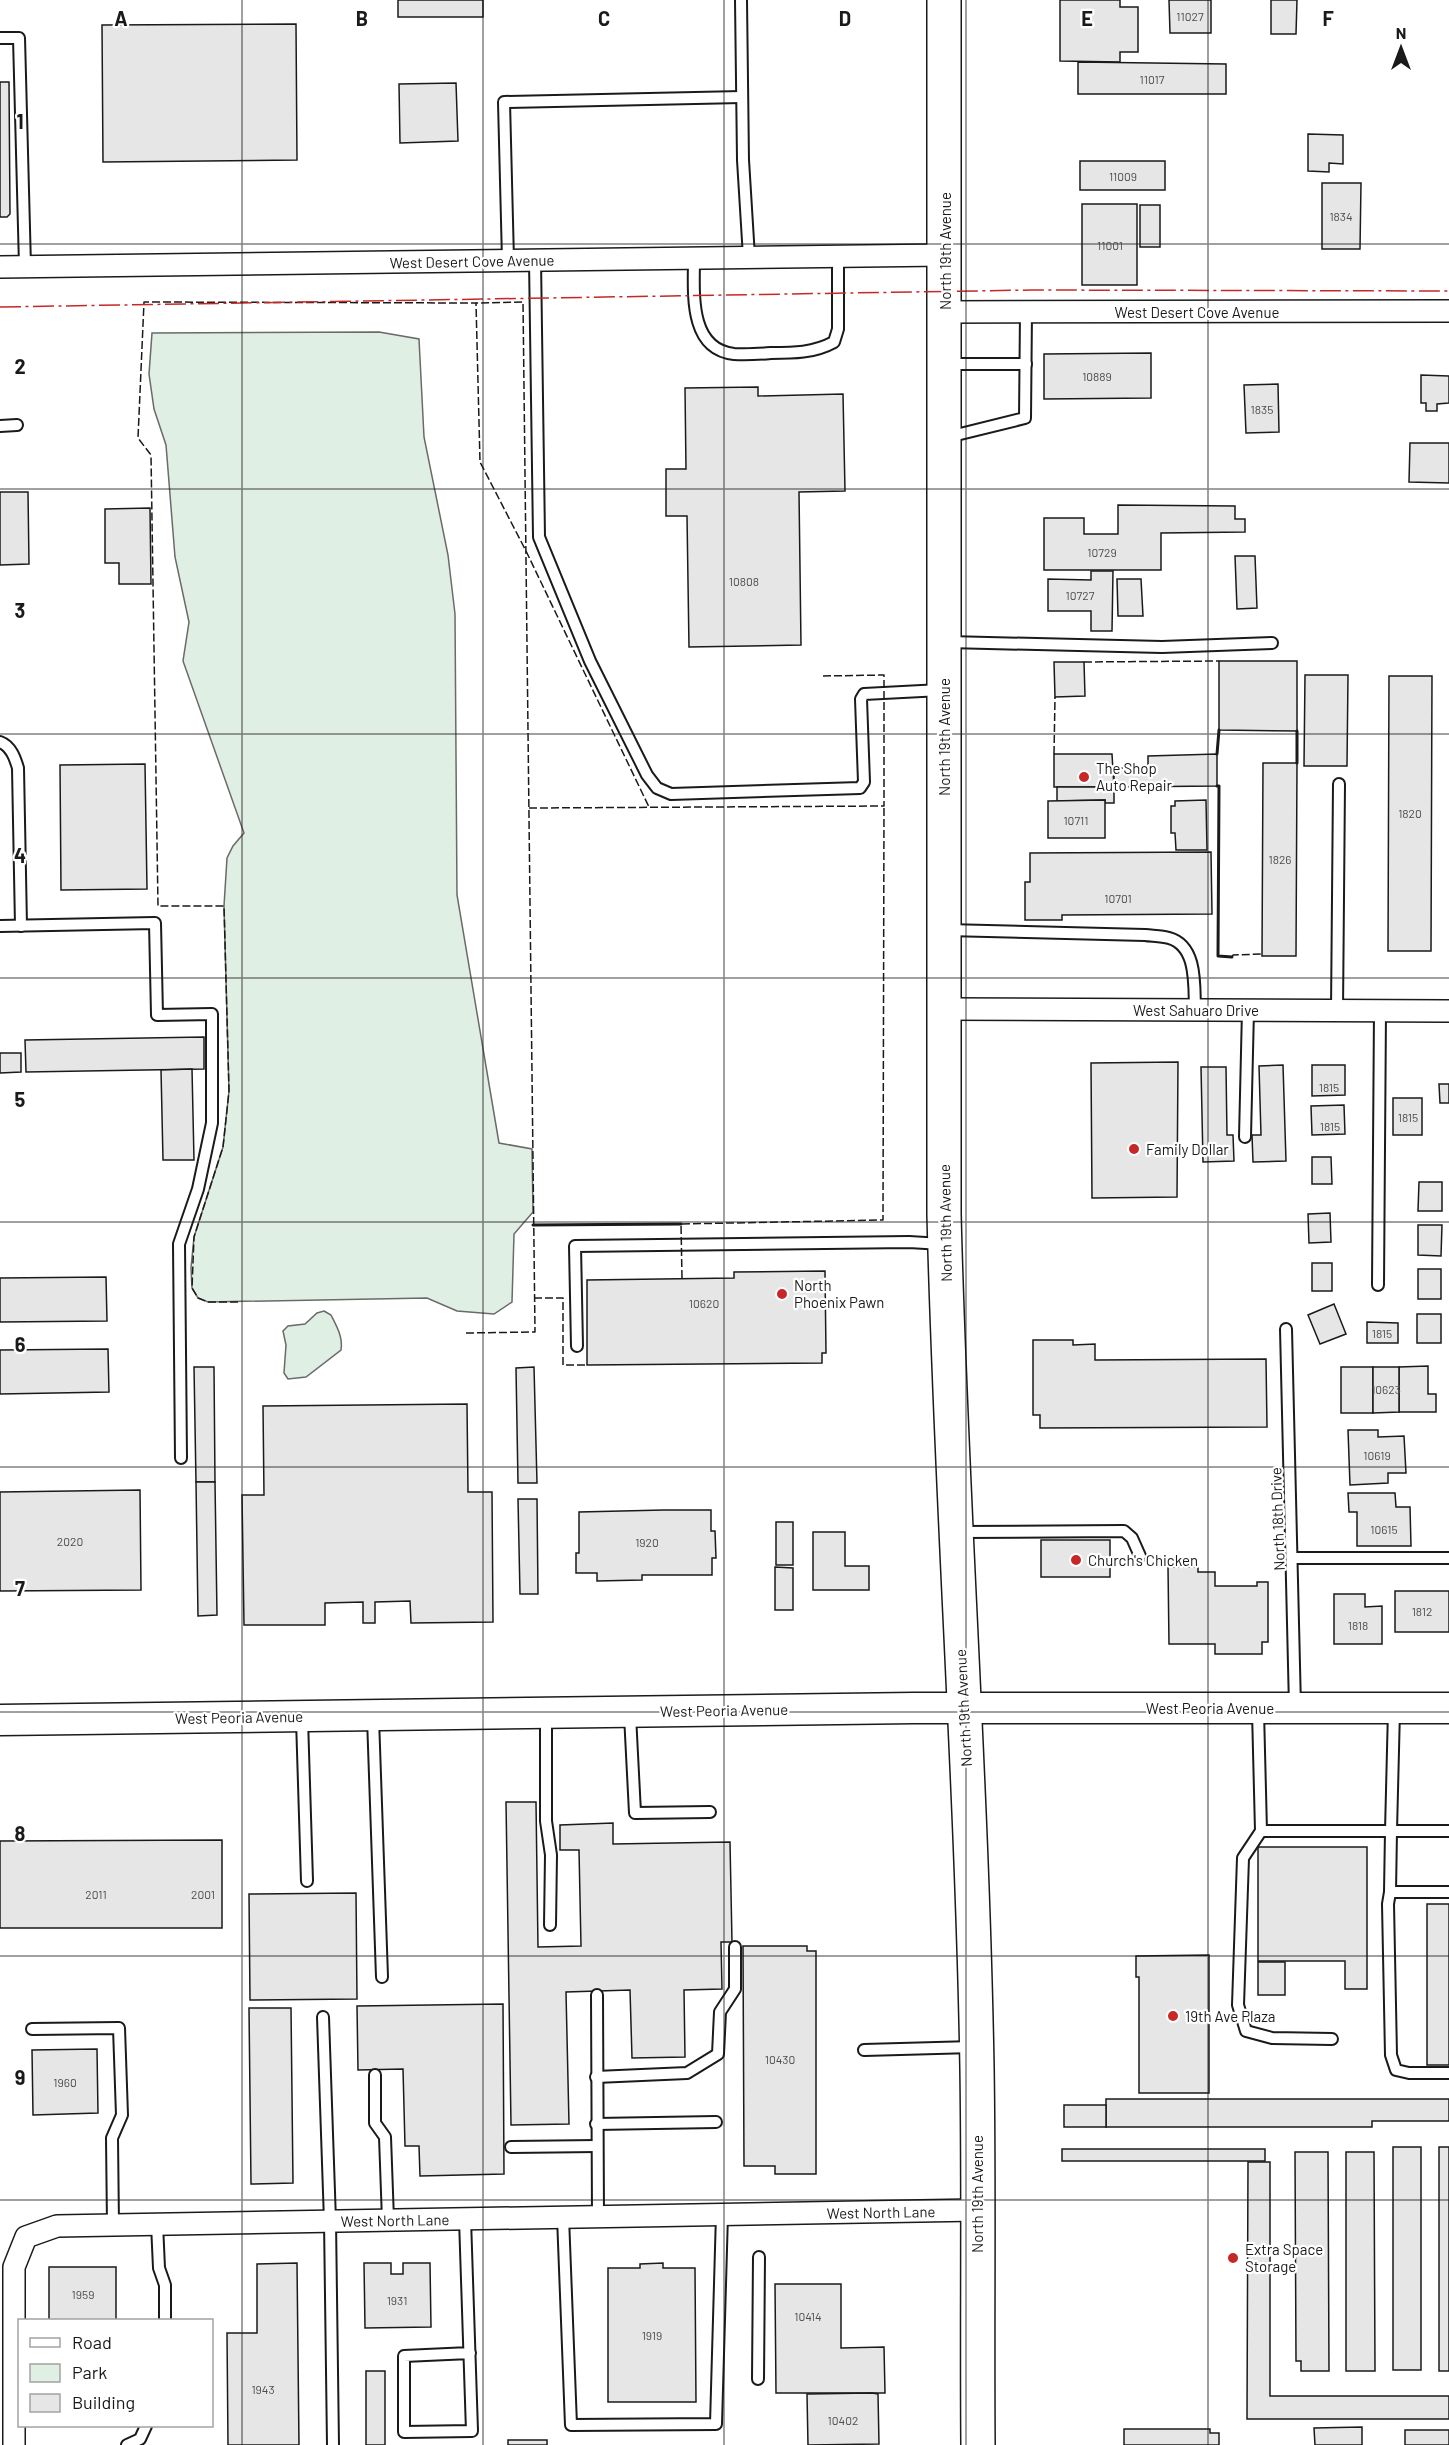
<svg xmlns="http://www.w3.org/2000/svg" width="1449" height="2445" viewBox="0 0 1449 2445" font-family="Barlow,sans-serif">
  <rect width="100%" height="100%" fill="#fff"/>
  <g fill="#e0efe3" stroke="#6a6a6a" stroke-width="1.5">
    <polygon points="379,332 419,339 424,437 448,555 455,614 457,895 499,1143 532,1149 533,1212 514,1234 512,1302 494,1314 457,1311 427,1298 208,1302 198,1298 192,1288 191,1268 194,1237 223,1147 229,1091 224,906 227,858 233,846 244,833 183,661 189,622 175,557 166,445 154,409 149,374 152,333"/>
    <path d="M324,1311L331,1315C337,1327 343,1337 341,1350L306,1377L288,1379L284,1373L286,1345L283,1331L288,1326L305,1324L317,1313Z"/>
  </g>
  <g fill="#e6e6e6" stroke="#1a1a1a" stroke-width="1.5">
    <rect x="398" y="0" width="85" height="17"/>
    <polygon points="1060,0 1120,0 1120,7 1138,7 1138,52 1120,52 1120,62 1060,61"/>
    <polygon points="1169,0 1211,0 1211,33 1170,33"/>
    <polygon points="1271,0 1297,0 1296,34 1271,34"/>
    <polygon points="296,24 297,160 103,162 102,25"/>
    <polygon points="1078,62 1226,64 1226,94 1078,94"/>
    <polygon points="0,82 9,82 10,214 7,217 0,217"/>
    <polygon points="456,83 458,141 400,143 399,84"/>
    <polygon points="1308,134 1343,135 1343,164 1329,163 1329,172 1308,171"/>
    <rect x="1080" y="161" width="85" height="29"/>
    <polygon points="1322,183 1361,183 1360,249 1322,249"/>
    <rect x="1082" y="204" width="55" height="81"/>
    <rect x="1140" y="205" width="20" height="42"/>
    <polygon points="1151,353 1151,398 1044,399 1044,354"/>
    <polygon points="1421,375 1449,376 1449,403 1437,404 1437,411 1426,411 1426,403 1421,403"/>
    <polygon points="1278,384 1279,432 1246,433 1244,385"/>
    <polygon points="758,387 758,396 843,394 845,491 799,492 801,645 689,647 687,516 666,516 666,469 686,469 685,388"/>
    <polygon points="1410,443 1449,443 1449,483 1409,482"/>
    <polygon points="0,492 28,492 29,564 0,565"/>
    <polygon points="1118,505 1235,506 1235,519 1245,519 1245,532 1161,533 1161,570 1044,570 1044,518 1084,518 1084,534 1118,534"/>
    <polygon points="150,508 151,584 119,584 119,563 105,563 105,509"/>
    <polygon points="1235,556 1255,556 1257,608 1237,609"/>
    <polygon points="1091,571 1113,571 1112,631 1091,631 1091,611 1048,611 1048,579 1091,580"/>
    <polygon points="1117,579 1141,579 1143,616 1118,616"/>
    <polygon points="1219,661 1297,661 1297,731 1219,730"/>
    <polygon points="1054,662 1084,662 1085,696 1055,697"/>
    <polygon points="1305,675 1348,675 1347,766 1304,766"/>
    <polygon points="1389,676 1432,676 1431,951 1388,951"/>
    <polygon points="1054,754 1112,754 1114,787 1054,787"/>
    <polygon points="1217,754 1217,786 1114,787 1114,768 1148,768 1148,756"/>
    <polygon points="1263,763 1297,763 1296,956 1262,956"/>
    <polygon points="145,764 147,889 61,890 60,765"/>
    <polygon points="1057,787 1114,787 1114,803 1105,803 1105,800 1057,801"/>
    <polygon points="1105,800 1105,838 1048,838 1048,801"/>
    <polygon points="1206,800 1207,850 1176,850 1175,833 1171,833 1171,806 1175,806 1175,801"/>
    <polygon points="1211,852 1212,914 1062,915 1062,920 1025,920 1025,882 1030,882 1030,853"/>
    <polygon points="204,1037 204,1069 26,1072 25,1040"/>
    <polygon points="0,1053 21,1053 21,1072 0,1073"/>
    <polygon points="1178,1062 1177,1197 1092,1198 1091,1063"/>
    <polygon points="1283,1065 1286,1161 1253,1162 1252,1135 1261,1135 1259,1066"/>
    <polygon points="1312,1065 1345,1065 1345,1095 1312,1096"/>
    <polygon points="1201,1067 1226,1067 1227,1135 1233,1135 1234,1161 1203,1162"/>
    <polygon points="192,1069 194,1160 163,1160 161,1070"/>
    <polygon points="1439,1084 1449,1084 1449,1103 1440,1103"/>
    <rect x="1393" y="1098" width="29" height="37"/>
    <polygon points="1344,1105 1345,1134 1312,1135 1311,1106"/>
    <polygon points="1312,1157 1331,1157 1332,1184 1312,1184"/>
    <polygon points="1419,1182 1442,1182 1442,1211 1418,1211"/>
    <polygon points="1330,1213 1331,1242 1309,1243 1308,1214"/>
    <polygon points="1418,1225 1442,1225 1441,1256 1418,1255"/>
    <rect x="1312" y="1263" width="20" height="28"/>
    <rect x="1418" y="1269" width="23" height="30"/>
    <polygon points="825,1271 826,1353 822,1353 822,1363 587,1365 587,1280 734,1278 734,1272"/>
    <polygon points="106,1277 107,1321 0,1322 0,1278"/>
    <polygon points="1334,1304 1346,1334 1320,1344 1308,1315"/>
    <rect x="1417" y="1314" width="24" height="29"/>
    <polygon points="1367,1322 1398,1323 1398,1343 1367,1343"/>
    <polygon points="1033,1340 1073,1340 1073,1345 1095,1344 1095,1360 1266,1359 1267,1427 1040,1428 1040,1415 1033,1415"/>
    <polygon points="108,1349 109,1392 0,1394 0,1350"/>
    <polygon points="1428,1366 1428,1394 1436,1394 1436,1412 1399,1412 1399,1367"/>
    <polygon points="194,1367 214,1367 215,1482 196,1482"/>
    <polygon points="534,1367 537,1483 518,1483 516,1368"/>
    <rect x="1341" y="1367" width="32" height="46"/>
    <polygon points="1373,1367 1399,1367 1399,1412 1373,1413"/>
    <polygon points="467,1404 468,1492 492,1492 493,1622 411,1623 410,1601 375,1602 375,1623 363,1623 363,1602 325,1603 325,1625 244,1625 242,1495 264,1495 263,1406"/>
    <polygon points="1348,1430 1378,1430 1378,1437 1404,1436 1406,1473 1388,1473 1388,1483 1350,1485"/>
    <polygon points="196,1482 215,1482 217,1615 198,1616"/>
    <polygon points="140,1490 141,1590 0,1591 0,1492"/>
    <polygon points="1348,1493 1395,1493 1396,1507 1410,1507 1411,1546 1357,1546 1357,1512 1349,1512"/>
    <polygon points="518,1499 537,1499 538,1594 520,1594"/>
    <polygon points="664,1510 711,1510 711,1531 715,1531 716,1558 712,1558 712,1575 642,1575 642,1580 597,1581 597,1573 576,1573 576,1553 579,1553 579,1512"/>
    <rect x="776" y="1522" width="17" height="43"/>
    <polygon points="813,1532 845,1532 845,1566 869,1566 869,1590 813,1590"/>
    <rect x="1041" y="1540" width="69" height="37"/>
    <polygon points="775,1567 793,1568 793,1610 775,1610"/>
    <polygon points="1168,1567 1198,1567 1198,1572 1215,1572 1215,1586 1257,1586 1257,1582 1268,1582 1268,1642 1262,1642 1262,1654 1215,1654 1215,1644 1169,1644"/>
    <rect x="1395" y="1591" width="54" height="41"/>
    <polygon points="1334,1594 1365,1594 1365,1607 1382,1606 1382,1644 1334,1644"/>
    <polygon points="506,1802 536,1802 538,1947 581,1946 579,1850 560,1850 560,1825 613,1823 613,1844 730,1842 732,1942 721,1942 722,1989 684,1990 685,2057 632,2058 630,1990 566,1992 569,2124 511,2125"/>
    <polygon points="222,1840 222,1928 0,1928 0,1841"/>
    <polygon points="1258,1847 1367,1847 1367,1989 1345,1989 1345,1961 1258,1961"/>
    <polygon points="356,1893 357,1999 250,2000 249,1894"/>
    <rect x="1427" y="1904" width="22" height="161"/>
    <polygon points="743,1946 807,1946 807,1951 816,1951 816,2174 775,2174 775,2166 744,2166"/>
    <polygon points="1209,1955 1209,2093 1139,2093 1139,1977 1136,1977 1136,1956"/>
    <rect x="1258" y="1962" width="27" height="33"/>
    <polygon points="503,2004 504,2174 420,2176 419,2146 405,2146 403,2069 358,2070 357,2006"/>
    <polygon points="249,2008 291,2008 293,2183 251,2184"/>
    <polygon points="97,2049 98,2113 33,2115 32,2050"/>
    <polygon points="1106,2099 1449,2099 1449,2121 1372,2121 1372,2127 1106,2127"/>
    <rect x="1064" y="2105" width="42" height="22"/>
    <rect x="1393" y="2147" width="28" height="223"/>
    <rect x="1439" y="2147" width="10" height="224"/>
    <rect x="1062" y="2149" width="203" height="12"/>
    <polygon points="1295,2152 1328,2152 1329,2371 1301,2371 1301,2361 1296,2361"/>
    <polygon points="1346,2152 1374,2152 1375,2371 1346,2371"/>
    <polygon points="1248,2162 1270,2162 1270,2396 1449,2396 1449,2419 1247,2419"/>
    <polygon points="297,2263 299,2445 228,2445 227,2333 257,2333 257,2264"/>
    <polygon points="364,2263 391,2263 391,2274 403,2274 403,2263 430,2263 431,2327 365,2328"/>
    <polygon points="663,2263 663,2268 695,2268 696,2402 608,2402 608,2268 640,2268 640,2264"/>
    <rect x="49" y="2267" width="67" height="53"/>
    <polygon points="775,2284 841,2284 841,2348 884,2347 885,2393 776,2393"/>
    <rect x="366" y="2371" width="19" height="74"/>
    <polygon points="872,2393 878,2394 879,2444 808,2445 807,2394"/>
    <polygon points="1362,2427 1362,2445 1315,2445 1314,2428"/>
    <polygon points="1124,2429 1210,2429 1210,2433 1219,2433 1219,2445 1124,2445"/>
    <rect x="1405" y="2430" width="44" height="15"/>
    <rect x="508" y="2440" width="39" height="5"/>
  </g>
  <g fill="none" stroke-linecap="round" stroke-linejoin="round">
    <defs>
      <g id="service">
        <polyline points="741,0 743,160 749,257"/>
        <polyline points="0,38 19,38 25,266"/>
        <path d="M694,258C694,291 688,349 734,354C746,355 759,354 771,353C793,353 814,353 834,342L838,329V256"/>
        <polyline points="508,260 504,102 742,97"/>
        <polyline points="535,260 539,537 590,661 647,775 657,788 671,794 860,788 864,782 861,699 864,694 941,690"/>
        <polyline points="946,364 1026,364"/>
        <polyline points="0,426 17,425"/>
        <polyline points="948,437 1025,418 1026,312"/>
        <polyline points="948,642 1162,647 1272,643"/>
        <path d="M0,742C11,746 15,758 18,768L21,926"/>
        <polyline points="0,926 155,923 157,1015 212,1014 212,1123 198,1189 179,1244 181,1458"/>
        <path d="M947,930L1145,935C1153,936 1162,936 1169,938C1198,946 1194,987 1195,1010"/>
        <polyline points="1337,1010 1339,784"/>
        <polyline points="1245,1137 1248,1010"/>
        <polyline points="1378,1285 1380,1011"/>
        <polyline points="1286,1329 1295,1707"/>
        <polyline points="577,1346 575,1246 909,1242 942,1244"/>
        <polyline points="960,1532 1124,1531 1132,1538 1140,1556"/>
        <polyline points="1293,1558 1449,1558"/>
        <polyline points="1258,1711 1261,1831 1391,1831 1394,1710"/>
        <polyline points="630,1715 635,1813 710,1812"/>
        <polyline points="546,1716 546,1821 551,1855 550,1925"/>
        <polyline points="373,1718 382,1977"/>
        <polyline points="302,1719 307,1881"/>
        <polyline points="1261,1831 1243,1858 1238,2005 1246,2031 1272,2038 1332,2039"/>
        <polyline points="1449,1831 1391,1831 1390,1892 1449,1892"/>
        <polyline points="1390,1892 1388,1904 1391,2055 1396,2070 1409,2073 1449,2073"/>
        <polyline points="597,1995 598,2216"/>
        <polyline points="323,2017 330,2221 333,2445"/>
        <polyline points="32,2029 119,2028 122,2115 112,2138 113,2225"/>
        <polyline points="864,2050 973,2047"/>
        <polyline points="375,2075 375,2123 385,2137 388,2220"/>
        <polyline points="596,2077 687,2073 718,2054 720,2012 735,1989 735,1947"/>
        <polyline points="596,2124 716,2122"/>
        <polyline points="511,2147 597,2146"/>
        <polyline points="563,2217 571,2425 716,2424 722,2214"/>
        <polyline points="465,2219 472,2431 404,2432 404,2356 470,2353"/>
        <polyline points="157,2224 159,2268 165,2285 165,2320"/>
        <polyline points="758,2379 759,2257"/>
        <polyline points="127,2445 140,2439 146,2426"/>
      </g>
      <g id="minor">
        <polyline points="0,267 944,255"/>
        <polyline points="945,312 1449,311"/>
        <polyline points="943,1009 1449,1011"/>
        <polyline points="14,2445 14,2267 26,2237 57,2226 977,2210"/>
      </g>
      <polyline id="secondary" points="0,1720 914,1708 1449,1708"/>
      <path id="primary" d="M944,0V1214C951,1499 972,1783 977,2068C979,2193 977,2319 978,2445"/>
    </defs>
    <use href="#service" stroke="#1a1a1a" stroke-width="14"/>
    <use href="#minor" stroke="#1a1a1a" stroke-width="24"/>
    <use href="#secondary" stroke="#1a1a1a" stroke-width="33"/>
    <use href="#primary" stroke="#1a1a1a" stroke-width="36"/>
    <use href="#service" stroke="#fff" stroke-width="10"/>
    <use href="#minor" stroke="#fff" stroke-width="21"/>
    <use href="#secondary" stroke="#fff" stroke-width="30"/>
    <use href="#primary" stroke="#fff" stroke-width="33"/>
    <g stroke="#1a1a1a" stroke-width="1.5" stroke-dasharray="8 3" stroke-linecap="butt">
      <polyline points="1084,662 1219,661"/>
      <polyline points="1054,754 1055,697"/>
      <polyline points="529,808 884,806 884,675 823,676"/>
      <polyline points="1232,957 1233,955 1262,954"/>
      <polyline points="682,1278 681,1224 883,1220 884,806"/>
      <polyline points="534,1298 563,1298 563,1365 587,1365"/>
      <polyline points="238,1302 208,1302 198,1298 192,1288 194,1237 223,1147 229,1091 224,906 158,906 151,455 138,438 144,302 476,303 480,462 526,551 649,807"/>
      <polyline points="466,1333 535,1332 523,302 476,303"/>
    </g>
    <g stroke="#1a1a1a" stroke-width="3">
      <polyline points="1297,731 1297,763"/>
      <polyline points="1217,754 1219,730"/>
      <polyline points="1217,786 1219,786 1218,956 1232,957"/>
      <polyline points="533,1225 681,1224"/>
    </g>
    <polyline stroke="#c62828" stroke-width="1.5" stroke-dasharray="21 4.5 3 4.5" stroke-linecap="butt" points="0,307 1032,290 1449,291"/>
  </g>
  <path fill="none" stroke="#1a1a1a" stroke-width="1.5" stroke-opacity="0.55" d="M242,0V2445M483,0V2445M724,0V2445M966,0V2445M1208,0V2445M0,244H1449M0,489H1449M0,734H1449M0,978H1449M0,1222H1449M0,1467H1449M0,1712H1449M0,1956H1449M0,2200H1449"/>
  <g fill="#c62828" stroke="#fff" stroke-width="2">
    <circle cx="1084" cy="777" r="6"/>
    <circle cx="1134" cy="1149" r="6"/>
    <circle cx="782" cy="1294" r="6"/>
    <circle cx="1076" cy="1560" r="6"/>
    <circle cx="1173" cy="2016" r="6"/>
    <circle cx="1233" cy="2258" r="6"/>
  </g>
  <g text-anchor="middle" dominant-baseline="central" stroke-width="4.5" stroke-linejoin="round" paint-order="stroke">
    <g font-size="12" fill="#4d4d4d">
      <text x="1190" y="16">11027</text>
      <text x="1152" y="79">11017</text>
      <text x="1123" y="176">11009</text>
      <text x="1341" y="216">1834</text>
      <text x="1110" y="245">11001</text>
      <text x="1097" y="376">10889</text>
      <text x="1262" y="409">1835</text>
      <text x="1102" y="552">10729</text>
      <text x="744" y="581">10808</text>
      <text x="1080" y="595">10727</text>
      <text x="1410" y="813">1820</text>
      <text x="1076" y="820">10711</text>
      <text x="1280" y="859">1826</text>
      <text x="1118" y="898">10701</text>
      <text x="1329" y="1087">1815</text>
      <text x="1408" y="1117">1815</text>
      <text x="1330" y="1126">1815</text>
      <text x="704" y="1303">10620</text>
      <text x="1382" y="1333">1815</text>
      <text x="1386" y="1389">10623</text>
      <text x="1377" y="1455">10619</text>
      <text x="1384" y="1529">10615</text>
      <text x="70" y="1541">2020</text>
      <text x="647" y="1542">1920</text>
      <text x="1422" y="1611">1812</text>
      <text x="1358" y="1625">1818</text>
      <text x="96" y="1894">2011</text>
      <text x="203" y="1894">2001</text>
      <text x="780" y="2059">10430</text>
      <text x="65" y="2082">1960</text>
      <text x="83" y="2294">1959</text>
      <text x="397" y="2300">1931</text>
      <text x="808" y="2316">10414</text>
      <text x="652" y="2335">1919</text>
      <text x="263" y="2389">1943</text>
      <text x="843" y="2420">10402</text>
    </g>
    <g font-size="15" fill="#1a1a1a" stroke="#fff">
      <text transform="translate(945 251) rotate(-90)">North 19th Avenue</text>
      <text transform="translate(472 261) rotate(-1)">West Desert Cove Avenue</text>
      <text x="1197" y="312">West Desert Cove Avenue</text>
      <text transform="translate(944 737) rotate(-90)">North 19th Avenue</text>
      <text x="1196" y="1010">West Sahuaro Drive</text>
      <text transform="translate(945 1223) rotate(-91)">North 19th Avenue</text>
      <text transform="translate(1277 1519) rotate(-92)">North 18th Drive</text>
      <text transform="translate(963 1708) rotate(-93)">North 19th Avenue</text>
      <text x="1210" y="1708">West Peoria Avenue</text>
      <text transform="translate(724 1710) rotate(-1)">West Peoria Avenue</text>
      <text transform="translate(239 1717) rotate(-1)">West Peoria Avenue</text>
      <text transform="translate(977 2194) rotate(-90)">North 19th Avenue</text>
      <text transform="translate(881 2212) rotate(-1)">West North Lane</text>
      <text transform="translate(395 2220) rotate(-1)">West North Lane</text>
    </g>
    <g font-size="15" fill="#1a1a1a" stroke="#fff" text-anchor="start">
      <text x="1096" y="768">The Shop<tspan x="1096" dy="17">Auto Repair</tspan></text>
      <text x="1146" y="1149">Family Dollar</text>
      <text x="794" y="1285">North<tspan x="794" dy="17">Phoenix Pawn</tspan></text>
      <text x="1088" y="1560">Church's Chicken</text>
      <text x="1185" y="2016">19th Ave Plaza</text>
      <text x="1245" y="2249">Extra Space<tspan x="1245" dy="17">Storage</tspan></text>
    </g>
  </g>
  <g font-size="20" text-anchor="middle" font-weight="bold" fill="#1a1a1a" stroke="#fff" stroke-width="4.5" stroke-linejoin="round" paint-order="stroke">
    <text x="121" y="26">A</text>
    <text x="362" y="26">B</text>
    <text x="604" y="26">C</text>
    <text x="845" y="26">D</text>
    <text x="1087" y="26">E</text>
    <text x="1328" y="26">F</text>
    <text x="20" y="129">1</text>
    <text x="20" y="374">2</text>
    <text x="20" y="618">3</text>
    <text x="20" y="863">4</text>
    <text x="20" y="1107">5</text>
    <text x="20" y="1352">6</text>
    <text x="20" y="1596">7</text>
    <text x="20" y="1841">8</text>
    <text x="20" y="2085">9</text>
  </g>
  <rect x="18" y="2319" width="195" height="108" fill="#ffffff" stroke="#a3a3a3" stroke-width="1.5"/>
  <rect x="30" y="2338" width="30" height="9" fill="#ffffff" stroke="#a3a3a3" stroke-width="1.5"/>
  <text x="72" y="2349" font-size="18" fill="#1a1a1a">Road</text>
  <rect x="30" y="2364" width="30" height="18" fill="#e0efe3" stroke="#a3a3a3" stroke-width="1.5"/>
  <text x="72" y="2379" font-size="18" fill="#1a1a1a">Park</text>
  <rect x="30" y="2394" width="30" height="18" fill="#e6e6e6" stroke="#a3a3a3" stroke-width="1.5"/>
  <text x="72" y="2409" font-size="18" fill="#1a1a1a">Building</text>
  <g transform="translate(1401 48)" stroke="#ffffff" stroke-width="4.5" paint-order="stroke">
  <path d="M0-4.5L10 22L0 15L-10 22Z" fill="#1a1a1a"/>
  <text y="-9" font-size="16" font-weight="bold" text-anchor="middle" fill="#1a1a1a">N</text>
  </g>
</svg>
